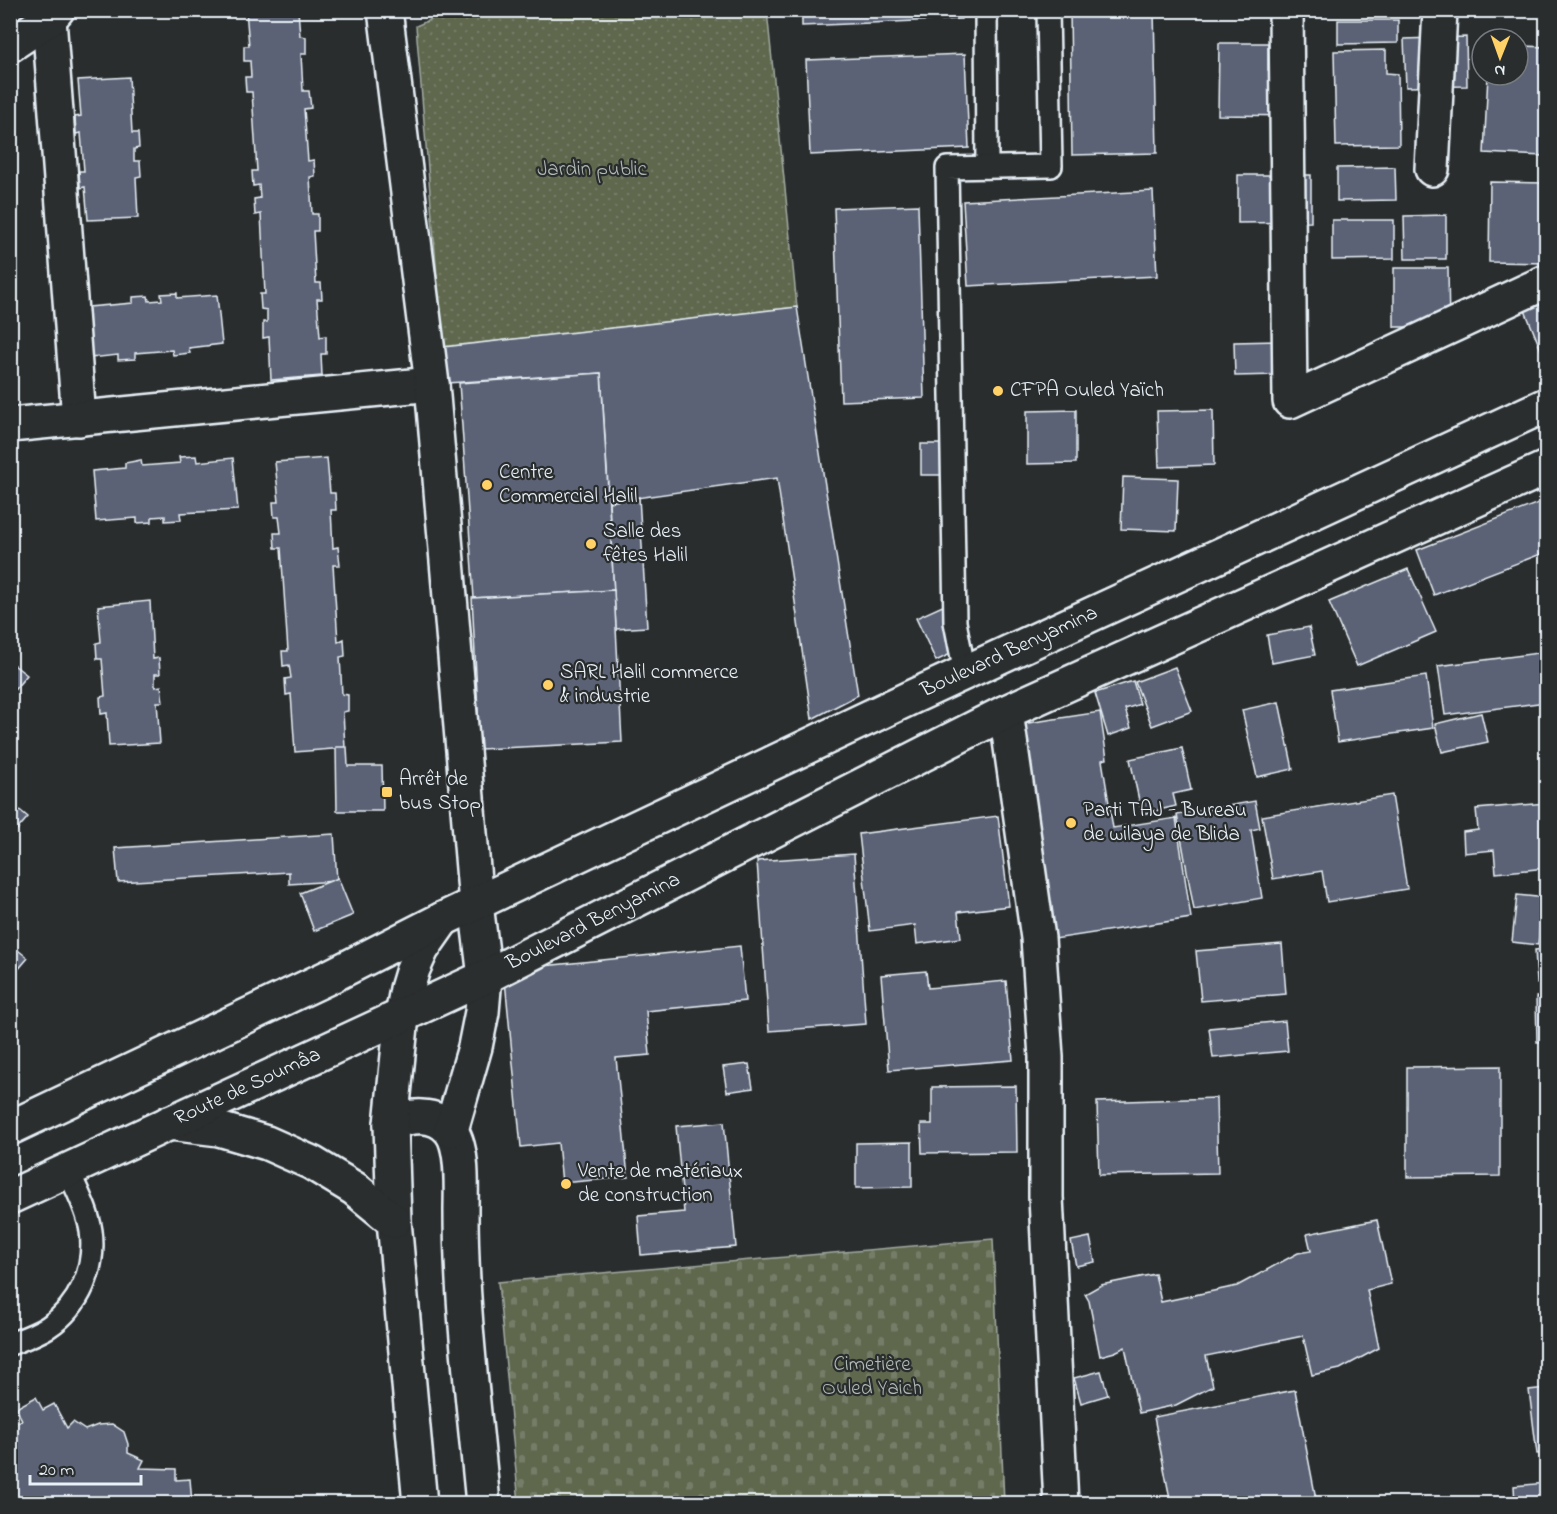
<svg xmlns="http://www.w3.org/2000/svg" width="1557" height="1514" viewBox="0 0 1557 1514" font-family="'Indie Flower',sans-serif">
  <defs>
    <pattern id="cemetery-stones" width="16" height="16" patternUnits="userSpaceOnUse" patternTransform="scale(1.5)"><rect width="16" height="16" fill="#5e674e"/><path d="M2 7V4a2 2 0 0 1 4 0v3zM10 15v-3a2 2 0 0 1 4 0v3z" fill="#757d68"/></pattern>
    <pattern id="park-dots" width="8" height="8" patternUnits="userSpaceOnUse" patternTransform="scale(1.5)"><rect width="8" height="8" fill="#5e674e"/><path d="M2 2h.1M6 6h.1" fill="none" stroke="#757d68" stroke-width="1.8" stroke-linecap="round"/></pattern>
  </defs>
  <rect width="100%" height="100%" fill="#2a2d2e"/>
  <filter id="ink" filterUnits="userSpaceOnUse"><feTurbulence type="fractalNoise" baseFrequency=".0167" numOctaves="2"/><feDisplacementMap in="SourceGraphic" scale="12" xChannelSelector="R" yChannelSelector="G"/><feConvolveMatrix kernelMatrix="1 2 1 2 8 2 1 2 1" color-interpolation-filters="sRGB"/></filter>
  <g filter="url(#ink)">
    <polygon fill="url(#cemetery-stones)" stroke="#a3aca3" stroke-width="1.5" points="993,1239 1004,1503 519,1503 498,1282"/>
    <polygon fill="url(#park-dots)" stroke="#a3aca3" stroke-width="1.5" points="452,10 767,11 797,307 443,347 416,26"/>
    <g fill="#5c6274" stroke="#e8f1f8" stroke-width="1.5">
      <polygon points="246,10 298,10 300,36 306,37 306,54 301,54 303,91 309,91 311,108 304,109 308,161 314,160 315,176 310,177 312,214 318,214 318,231 313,231 316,283 321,283 322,299 317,299 320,337 326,336 326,354 321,354 322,376 271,380 269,337 263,338 263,322 267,322 267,310 261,309 260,294 265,294 261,214 255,215 254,199 260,198 259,185 253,186 252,171 257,171 252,92 246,92 245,77 251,77 250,61 244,61 244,46 249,46"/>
      <polygon points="802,10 960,10 961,19 802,26"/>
      <polygon points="1070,10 1154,10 1157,153 1072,155"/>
      <polygon points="1338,20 1398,20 1398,43 1338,44"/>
      <polygon points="1466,37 1467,86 1406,87 1404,39"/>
      <polygon points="1219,43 1268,43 1268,70 1299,71 1298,116 1218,115"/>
      <polygon points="1524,46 1546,47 1546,185 1543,185 1544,156 1484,153 1488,75 1518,75 1518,57 1524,57"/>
      <polygon points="1386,50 1386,73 1398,74 1399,145 1336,146 1334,51"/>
      <polygon points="965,54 969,148 810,155 806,60"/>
      <polygon points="129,77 132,133 138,133 139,148 134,149 134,161 140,161 141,176 136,177 138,218 88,220 85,187 80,188 79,171 84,171 81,133 76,134 75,117 81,116 78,80"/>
      <polygon points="1395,167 1396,200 1337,201 1337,168"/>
      <polygon points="1238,175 1311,175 1311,222 1238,223"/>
      <polygon points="1490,182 1546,183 1546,263 1489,262"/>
      <polygon points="1153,191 1157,276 968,286 963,201"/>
      <polygon points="918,205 924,398 841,401 834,208"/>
      <polygon points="1446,215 1446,259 1405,259 1404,216"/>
      <polygon points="1332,220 1394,220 1394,259 1332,260"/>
      <polygon points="1394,268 1448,268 1449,327 1394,327"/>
      <polygon points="177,293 177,298 217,295 222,344 189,348 190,353 173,355 172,350 135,353 135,359 118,360 118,355 81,359 77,308 133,303 133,297 148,296 149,301 162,300 161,294"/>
      <polygon points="1546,294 1546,353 1543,355 1522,303"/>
      <polygon points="797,307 858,695 812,719 777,478 609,502 601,373 447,383 443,347"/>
      <polygon points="1280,341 1281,375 1235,376 1234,342"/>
      <polygon points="601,373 614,590 474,598 459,383"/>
      <polygon points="1076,410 1076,463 1027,464 1027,411"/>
      <polygon points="1213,410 1214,465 1159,467 1157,411"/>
      <polygon points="921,444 957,444 958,475 921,475"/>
      <polygon points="196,456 197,462 233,458 238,510 180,513 181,520 165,521 165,516 152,517 152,522 137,523 137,518 96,521 92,471 125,468 125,463 141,460 142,466 180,463 179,457"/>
      <polygon points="327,458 330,493 335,493 336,510 331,510 333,548 338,547 340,565 333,565 338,642 344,639 345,656 340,657 342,694 348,695 348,711 343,712 345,748 295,752 291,694 286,695 285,679 291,678 289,665 283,666 282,651 288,651 281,548 275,548 274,533 281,533 279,517 274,517 273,502 279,502 275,462"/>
      <polygon points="1123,477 1178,479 1176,531 1121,529"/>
      <polygon points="639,497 647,627 616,629 609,502"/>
      <polygon points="1546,500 1546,552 1434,595 1417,550"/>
      <polygon points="1408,569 1436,632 1357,666 1329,602"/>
      <polygon points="614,590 622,742 480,749 472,598"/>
      <polygon points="150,601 153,659 159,658 160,674 155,674 155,687 161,686 163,702 157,702 160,743 109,746 107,713 101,714 100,697 105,696 102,659 97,659 96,643 101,642 98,606"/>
      <polygon points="947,604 967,646 936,661 916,618"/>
      <polygon points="1309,627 1315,655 1272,663 1267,635"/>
      <polygon points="1546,652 1546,702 1445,715 1438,666"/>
      <polygon points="10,662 27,675 10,695"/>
      <polygon points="1175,667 1192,711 1152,726 1135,682"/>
      <polygon points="1426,676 1433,728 1338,742 1330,690"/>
      <polygon points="1133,681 1140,704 1125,709 1131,728 1108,736 1095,693"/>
      <polygon points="1279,702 1293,769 1257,777 1242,710"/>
      <polygon points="1100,712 1107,759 1102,760 1113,828 1176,818 1191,918 1048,940 1015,725"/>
      <polygon points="1481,713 1488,742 1442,752 1435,724"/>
      <polygon points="336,747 347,747 348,766 382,766 383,811 337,811"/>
      <polygon points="1182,748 1191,790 1173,794 1176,806 1142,814 1130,759"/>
      <polygon points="1392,795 1407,889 1327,902 1322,871 1273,879 1262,816"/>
      <polygon points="1255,801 1260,828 1251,830 1262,898 1194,910 1177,815"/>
      <polygon points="10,802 28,817 10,838"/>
      <polygon points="1546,803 1546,868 1496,873 1494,850 1464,853 1463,832 1478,830 1476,809"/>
      <polygon points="998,816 1009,906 958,912 961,938 917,944 915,925 870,931 859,834"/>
      <polygon points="334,834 337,881 289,884 289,872 118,882 115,848"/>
      <polygon points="854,854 866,1024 769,1031 757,861"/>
      <polygon points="338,878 353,915 314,931 300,893"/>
      <polygon points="1517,895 1546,898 1546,925 1540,924 1538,945 1512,942"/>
      <polygon points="10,944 28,958 10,979"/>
      <polygon points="1282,944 1286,994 1201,1001 1196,951"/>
      <polygon points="740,946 745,1001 646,1011 650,1055 616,1058 628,1177 562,1183 558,1143 521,1147 504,970"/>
      <polygon points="1546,949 1546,982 1537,983 1535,950"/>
      <polygon points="926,971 928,988 1006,981 1013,1060 889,1070 881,975"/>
      <polygon points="1536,997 1546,997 1546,1042 1537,1042"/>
      <polygon points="1285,1021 1288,1051 1213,1058 1209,1028"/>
      <polygon points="749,1064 753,1088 727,1092 723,1067"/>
      <polygon points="1500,1066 1500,1176 1407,1177 1407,1067"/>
      <polygon points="1016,1086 1017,1152 922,1153 921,1124 932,1124 932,1087"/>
      <polygon points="1216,1098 1218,1173 1099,1175 1097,1102"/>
      <polygon points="724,1122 736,1247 641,1255 638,1216 684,1212 676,1126"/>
      <polygon points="912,1142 912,1187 856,1188 856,1143"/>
      <polygon points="1377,1220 1391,1284 1367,1290 1379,1348 1340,1369 1312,1375 1303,1336 1206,1356 1213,1386 1176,1405 1139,1413 1125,1347 1115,1352 1100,1356 1089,1301 1085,1294 1101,1285 1155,1274 1161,1302 1237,1286 1298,1253 1311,1251 1307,1234"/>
      <polygon points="1090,1237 1095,1262 1076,1266 1071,1241"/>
      <polygon points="1101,1371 1108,1395 1081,1403 1074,1378"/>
      <polygon points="1546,1388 1546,1453 1537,1454 1529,1390"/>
      <polygon points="1295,1390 1317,1504 1171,1504 1154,1417"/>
      <polygon points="36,1397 43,1410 54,1404 67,1428 73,1422 85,1430 98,1425 112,1424 124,1432 128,1444 128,1453 144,1460 140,1468 176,1469 176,1480 190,1479 192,1504 10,1504 10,1426 22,1420 16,1408"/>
      <polygon points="1546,1483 1546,1504 1515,1504 1514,1486"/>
    </g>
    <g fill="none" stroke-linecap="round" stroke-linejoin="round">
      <defs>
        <g id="lane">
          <polyline points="986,10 987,167"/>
          <polyline points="965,673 955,622 947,168 1051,166 1048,10"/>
          <path d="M10,1344C23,1339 37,1334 48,1327C80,1306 96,1268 91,1231C88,1210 76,1189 68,1170"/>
        </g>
        <g id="street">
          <polyline points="1286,10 1290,401 1546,282"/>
          <polyline points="49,19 79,419"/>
          <polyline points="10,45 49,19 57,10"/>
          <polyline points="1432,169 1440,10"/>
          <polyline points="10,425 432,384"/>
          <polyline points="1006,712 1038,938 1046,1057 1046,1197 1061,1504"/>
        </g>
        <g id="secondary">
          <polyline points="385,10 432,384 476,904 485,977"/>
          <path d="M391,1124C409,1115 435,1112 450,1130C464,1147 461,1189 461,1211C461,1308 474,1406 483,1504"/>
          <polyline points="420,1504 394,1221 391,1124 402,1016 407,989 413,969 422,949 443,919"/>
        </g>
        <g id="highway">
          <polyline points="169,1123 219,1129 267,1143 312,1163 355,1189 394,1221"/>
          <path id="s1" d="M10,1128L331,976L443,919L912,697L1546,405"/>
          <polyline points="451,1130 475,1047 482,1012 485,977"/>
          <path id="s2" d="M10,1197L485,977L1006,712L1546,468"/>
        </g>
      </defs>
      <use href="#lane" stroke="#e8f1f8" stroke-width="26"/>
      <use href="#street" stroke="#e8f1f8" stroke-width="38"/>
      <use href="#secondary" stroke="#e8f1f8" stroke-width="38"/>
      <use href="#highway" stroke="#e8f1f8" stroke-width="38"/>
      <use href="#lane" stroke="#2a2d2e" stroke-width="21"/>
      <use href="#street" stroke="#2a2d2e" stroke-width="33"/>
      <use href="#secondary" stroke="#2a2d2e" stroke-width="33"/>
      <use href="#highway" stroke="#2a2d2e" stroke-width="33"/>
    </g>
  </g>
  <g fill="#ffd166" stroke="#2a2d2e" stroke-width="2">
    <circle cx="998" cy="391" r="6"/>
    <circle cx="487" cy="485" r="6"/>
    <circle cx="591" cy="544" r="6"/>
    <circle cx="548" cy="685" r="6"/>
    <rect x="381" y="786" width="12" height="12" rx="3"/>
    <circle cx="1071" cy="823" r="6"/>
    <circle cx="566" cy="1184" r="6"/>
  </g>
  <g text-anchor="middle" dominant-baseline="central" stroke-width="4.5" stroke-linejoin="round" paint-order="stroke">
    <g font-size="21" fill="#b1bab4" stroke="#2a2d2e">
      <text x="592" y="170">Jardin public</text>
      <text x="872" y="1365">Cimetière<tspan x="872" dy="24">Ouled Yaich</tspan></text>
    </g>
    <g font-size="21" fill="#e8f1f8" stroke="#2a2d2e" text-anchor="start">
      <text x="1010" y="391">CFPA Ouled Yaïch</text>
      <text x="499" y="473">Centre<tspan x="499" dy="24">Commercial Halil</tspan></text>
      <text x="603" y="532">Salle des<tspan x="603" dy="24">fêtes Halil</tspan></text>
      <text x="560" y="673">SARL Halil commerce<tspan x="560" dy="24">&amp; industrie</tspan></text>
      <text x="399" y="780">Arrêt de<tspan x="399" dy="24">bus Stop</tspan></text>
      <text x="1083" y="811">Parti TAJ - Bureau<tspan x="1083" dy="24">de wilaya de Blida</tspan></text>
      <text x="578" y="1172">Vente de matériaux<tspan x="578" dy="24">de construction</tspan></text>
    </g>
    <g font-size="21" fill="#e8f1f8" stroke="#2a2d2e">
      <text stroke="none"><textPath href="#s1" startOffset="1107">Boulevard Benyamina</textPath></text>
      <text stroke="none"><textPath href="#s2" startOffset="645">Boulevard Benyamina</textPath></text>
      <text stroke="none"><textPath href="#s2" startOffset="262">Route de Soumâa</textPath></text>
    </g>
  </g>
  <rect width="1557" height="1514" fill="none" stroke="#2a2d2e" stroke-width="36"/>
  <rect x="18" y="18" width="1521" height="1478" fill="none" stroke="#e8f1f8" stroke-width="2" filter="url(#ink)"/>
  <g transform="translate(1500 57) rotate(181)"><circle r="28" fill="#2a2d2e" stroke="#767b7f" stroke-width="1.5"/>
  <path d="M0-4.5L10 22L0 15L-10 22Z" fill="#ffd166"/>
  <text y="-9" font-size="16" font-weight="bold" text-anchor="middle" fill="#e8f1f8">N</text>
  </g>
  <path d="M30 1475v9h111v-9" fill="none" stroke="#e8f1f8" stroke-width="3"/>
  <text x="39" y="1475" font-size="18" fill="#e8f1f8" stroke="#2a2d2e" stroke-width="4.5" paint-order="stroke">20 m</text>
</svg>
